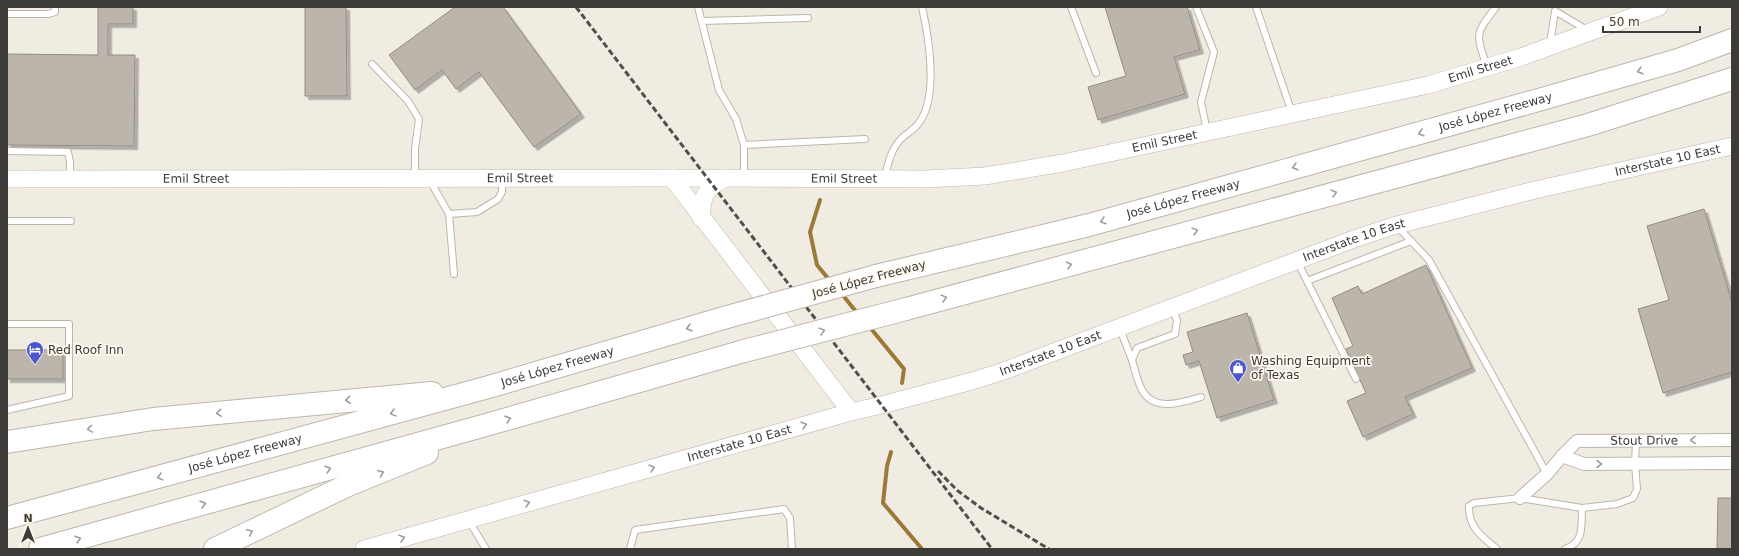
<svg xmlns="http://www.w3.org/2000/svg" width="1739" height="556" viewBox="0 0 1739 556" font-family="'DejaVu Sans',sans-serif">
  <defs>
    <filter id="shadow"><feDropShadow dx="3.5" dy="3.5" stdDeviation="0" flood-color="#0004"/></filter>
  </defs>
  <rect width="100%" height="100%" fill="#f1ece2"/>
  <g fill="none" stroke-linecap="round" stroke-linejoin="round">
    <g stroke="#9b7937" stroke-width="4">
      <polyline points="820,200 810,232 817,265 831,282"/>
      <polyline points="841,293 858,314"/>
      <polyline points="868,325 904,369 902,383"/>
      <polyline points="891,452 887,466 883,503 922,549"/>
    </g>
  </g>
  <g fill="#bbb5ac" stroke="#918c84" filter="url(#shadow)">
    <polygon points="98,7 133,7 133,24 108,24 108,55 135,55 134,146 7,145 7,54 98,55"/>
    <polygon points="305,7 346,7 347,96 305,96"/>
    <polygon points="455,7 503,7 581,114 534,147 479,72 456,89 442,70 415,90 389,55"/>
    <polygon points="1105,7 1187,7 1200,50 1174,57 1185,94 1098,120 1088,87 1126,76"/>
    <polygon points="1704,209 1732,302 1732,372 1663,393 1638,309 1669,300 1647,226"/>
    <polygon points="1426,265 1472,368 1405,397 1413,414 1363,437 1347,401 1366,393 1346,349 1353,346 1332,298 1358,286 1362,294"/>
    <polygon points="1247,313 1274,400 1217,418 1199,361 1186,365 1183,355 1193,352 1187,332"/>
    <rect x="7" y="350" width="56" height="29"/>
    <polygon points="1718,498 1732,498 1732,549 1717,549"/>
  </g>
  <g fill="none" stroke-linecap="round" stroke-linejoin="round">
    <defs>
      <g id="lane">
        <polyline points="698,7 719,90 736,119 744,145 744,176"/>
        <polyline points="1071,7 1096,73"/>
        <polyline points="1196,7 1214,52 1201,102 1207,131"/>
        <polyline points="1256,7 1292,113"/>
        <polyline points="7,14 48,14 55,12 55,7"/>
        <polyline points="702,21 808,18"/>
        <polyline points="1550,44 1555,11 1587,30"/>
        <polyline points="372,64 408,101 419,119 415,149 415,177"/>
        <path d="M1487,67C1476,33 1474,36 1496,7"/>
        <polyline points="744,145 865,139"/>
        <polyline points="7,151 68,152 70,162 70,177"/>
        <path d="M885,177C888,163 891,149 902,138C907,133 914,130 918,124C939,99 929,38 922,7"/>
        <polyline points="430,181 449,214 454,274"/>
        <polyline points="449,214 477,212 498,199 502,192 502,180"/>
        <polyline points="7,221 71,221"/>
        <polyline points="1397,226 1429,260 1547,474"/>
        <polyline points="1297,261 1356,379"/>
        <polyline points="1307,281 1411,241"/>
        <path d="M1173,308L1177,321L1175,334L1137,348L1132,360C1135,370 1137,381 1142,390C1154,412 1181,403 1201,397"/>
        <polyline points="7,324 69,324 69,396 7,410"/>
        <polyline points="1120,329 1132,360"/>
        <polyline points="469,521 486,549"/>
        <polyline points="630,549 635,530 784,509 790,518 792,549"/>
        <path d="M1497,549C1482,537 1468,527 1469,506L1474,503L1520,498L1582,508L1617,504L1633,498L1637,489L1635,464L1636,441"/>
        <path d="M1565,549C1585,542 1581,526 1582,508"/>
      </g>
      <g id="street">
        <polyline points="1562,456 1584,464 1732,463"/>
        <path id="s1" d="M1520,498L1547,474L1562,456L1577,441L1732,440"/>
      </g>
      <g id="secondary">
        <polyline points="672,178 851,412"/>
        <path id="s2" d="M7,179L672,178L925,179L985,176L1063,163L1428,85L1521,57L1659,7"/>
        <path d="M701,218C703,193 704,190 725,178"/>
        <path id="s3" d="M364,549L851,412L882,405L972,381L1001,372L1354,239L1393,226L1535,190L1732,146"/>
      </g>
      <g id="highway">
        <path id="s4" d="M876,276L1089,225L1542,99L1678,60L1732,40"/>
        <polyline points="906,309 1588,125 1732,79"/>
        <polyline points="7,442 153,419 432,393"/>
        <path id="s5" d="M7,518L485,388L727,317"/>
        <polyline points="40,549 486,425 744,351"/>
        <polyline points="215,549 348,485 427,453"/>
      </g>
    </defs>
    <use href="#lane" stroke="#bcb6ad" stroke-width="8"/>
    <use href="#street" stroke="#bcb6ad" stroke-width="14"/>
    <use href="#secondary" stroke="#bcb6ad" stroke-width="18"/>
    <use href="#highway" stroke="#bcb6ad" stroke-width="24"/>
    <use href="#lane" stroke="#fff" stroke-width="6"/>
    <use href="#street" stroke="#fff" stroke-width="12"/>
    <use href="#secondary" stroke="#fff" stroke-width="17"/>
    <use href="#highway" stroke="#fff" stroke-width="22"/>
    <g stroke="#514f4a" stroke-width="3" stroke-dasharray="6 3" stroke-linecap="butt">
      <polyline points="576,7 992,549"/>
      <polyline points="938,471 958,491 981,508 1049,549"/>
    </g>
    <defs>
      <g id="highway-bridge">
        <polyline points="727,317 876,276"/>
        <polyline points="744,351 906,309"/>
      </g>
    </defs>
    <use href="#highway-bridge" stroke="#bcb6ad" stroke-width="24" stroke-linecap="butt"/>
    <use href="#highway-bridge" stroke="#fff" stroke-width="22"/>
  </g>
  <defs><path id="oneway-chevron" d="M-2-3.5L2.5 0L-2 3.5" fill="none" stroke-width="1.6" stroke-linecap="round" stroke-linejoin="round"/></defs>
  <g stroke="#9e9d9b">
    <use href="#oneway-chevron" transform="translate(1640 71) rotate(164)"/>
    <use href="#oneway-chevron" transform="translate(1421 133) rotate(164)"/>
    <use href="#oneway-chevron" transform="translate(1295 167) rotate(164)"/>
    <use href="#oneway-chevron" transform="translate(1334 193) rotate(-15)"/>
    <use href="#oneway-chevron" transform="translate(1103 221) rotate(164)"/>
    <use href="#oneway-chevron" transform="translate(1195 231) rotate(-15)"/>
    <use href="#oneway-chevron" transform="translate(1069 265) rotate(-15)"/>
    <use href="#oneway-chevron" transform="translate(944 298) rotate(-15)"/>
    <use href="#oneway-chevron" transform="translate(689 328) rotate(164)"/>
    <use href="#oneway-chevron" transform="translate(822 331) rotate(-15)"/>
    <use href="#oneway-chevron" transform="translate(348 400) rotate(174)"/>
    <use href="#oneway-chevron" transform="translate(219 413) rotate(175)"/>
    <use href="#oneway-chevron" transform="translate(393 413) rotate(165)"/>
    <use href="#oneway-chevron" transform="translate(508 419) rotate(-16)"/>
    <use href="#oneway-chevron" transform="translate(804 425) rotate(-16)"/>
    <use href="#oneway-chevron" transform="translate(90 429) rotate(171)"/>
    <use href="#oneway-chevron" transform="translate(1693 440) rotate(179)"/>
    <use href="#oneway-chevron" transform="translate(1599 464)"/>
    <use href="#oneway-chevron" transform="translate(652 468) rotate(-16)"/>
    <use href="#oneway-chevron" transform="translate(328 469) rotate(-16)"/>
    <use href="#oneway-chevron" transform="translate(381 473) rotate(-21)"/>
    <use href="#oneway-chevron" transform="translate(160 477) rotate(165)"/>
    <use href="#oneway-chevron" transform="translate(527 503) rotate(-16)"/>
    <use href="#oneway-chevron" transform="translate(203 504) rotate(-16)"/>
    <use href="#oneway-chevron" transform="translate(250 532) rotate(-25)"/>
    <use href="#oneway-chevron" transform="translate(402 538) rotate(-16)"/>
    <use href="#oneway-chevron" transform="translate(78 539) rotate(-16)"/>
  </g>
  <defs>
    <symbol id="hotel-pin" viewBox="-11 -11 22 30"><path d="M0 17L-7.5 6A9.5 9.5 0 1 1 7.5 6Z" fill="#4c57cc" stroke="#fff9ef"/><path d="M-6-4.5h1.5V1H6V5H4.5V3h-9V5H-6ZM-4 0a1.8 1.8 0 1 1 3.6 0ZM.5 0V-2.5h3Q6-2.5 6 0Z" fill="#fff"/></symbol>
    <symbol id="shop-pin" viewBox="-11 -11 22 30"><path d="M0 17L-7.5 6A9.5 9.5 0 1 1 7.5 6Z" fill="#4c57cc" stroke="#fff9ef"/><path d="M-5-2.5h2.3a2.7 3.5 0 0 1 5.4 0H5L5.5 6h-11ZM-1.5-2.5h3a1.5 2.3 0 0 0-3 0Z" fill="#fff"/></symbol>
  </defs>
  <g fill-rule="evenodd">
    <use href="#hotel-pin" x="25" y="340" width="20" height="27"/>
    <use href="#shop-pin" x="1228" y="358" width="20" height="27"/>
  </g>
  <g text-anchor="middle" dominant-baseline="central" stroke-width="3.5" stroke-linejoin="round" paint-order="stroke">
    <g font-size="12" fill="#3d3b37" stroke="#fff9ef">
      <text stroke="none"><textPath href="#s2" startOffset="1485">Emil Street</textPath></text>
      <text stroke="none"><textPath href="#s4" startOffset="641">José López Freeway</textPath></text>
      <text stroke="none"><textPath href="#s2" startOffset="1161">Emil Street</textPath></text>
      <text stroke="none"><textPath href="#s3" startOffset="1362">Interstate 10 East</textPath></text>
      <text stroke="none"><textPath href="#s2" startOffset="513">Emil Street</textPath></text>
      <text stroke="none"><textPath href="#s2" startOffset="837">Emil Street</textPath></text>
      <text stroke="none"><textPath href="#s2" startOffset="189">Emil Street</textPath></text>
      <text stroke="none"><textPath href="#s4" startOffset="317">José López Freeway</textPath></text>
      <text stroke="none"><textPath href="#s3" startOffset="1038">Interstate 10 East</textPath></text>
      <text transform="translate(869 279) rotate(-15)">José López Freeway</text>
      <text stroke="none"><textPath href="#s3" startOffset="714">Interstate 10 East</textPath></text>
      <text stroke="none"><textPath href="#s5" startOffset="571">José López Freeway</textPath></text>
      <text stroke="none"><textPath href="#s1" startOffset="148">Stout Drive</textPath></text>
      <text stroke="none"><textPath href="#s3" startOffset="390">Interstate 10 East</textPath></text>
      <text stroke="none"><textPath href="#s5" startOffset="247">José López Freeway</textPath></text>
    </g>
    <g font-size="12" fill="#3d3b37" stroke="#fff9ef" text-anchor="start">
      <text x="48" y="350">Red Roof Inn</text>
      <text x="1251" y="361">Washing Equipment<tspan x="1251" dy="14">of Texas</tspan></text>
    </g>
  </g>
  <rect width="1739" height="556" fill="none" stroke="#3d3b37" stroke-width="16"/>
  <g transform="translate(28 528)" stroke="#fff9ef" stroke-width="3" paint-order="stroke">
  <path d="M0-3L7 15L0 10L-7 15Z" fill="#3d3b37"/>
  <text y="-6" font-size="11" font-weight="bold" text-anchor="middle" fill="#3d3b37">N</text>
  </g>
  <path d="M1603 26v6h97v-6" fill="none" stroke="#3d3b37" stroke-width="2"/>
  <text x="1609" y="26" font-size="12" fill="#3d3b37" stroke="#fff9ef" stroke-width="3" paint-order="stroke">50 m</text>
</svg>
